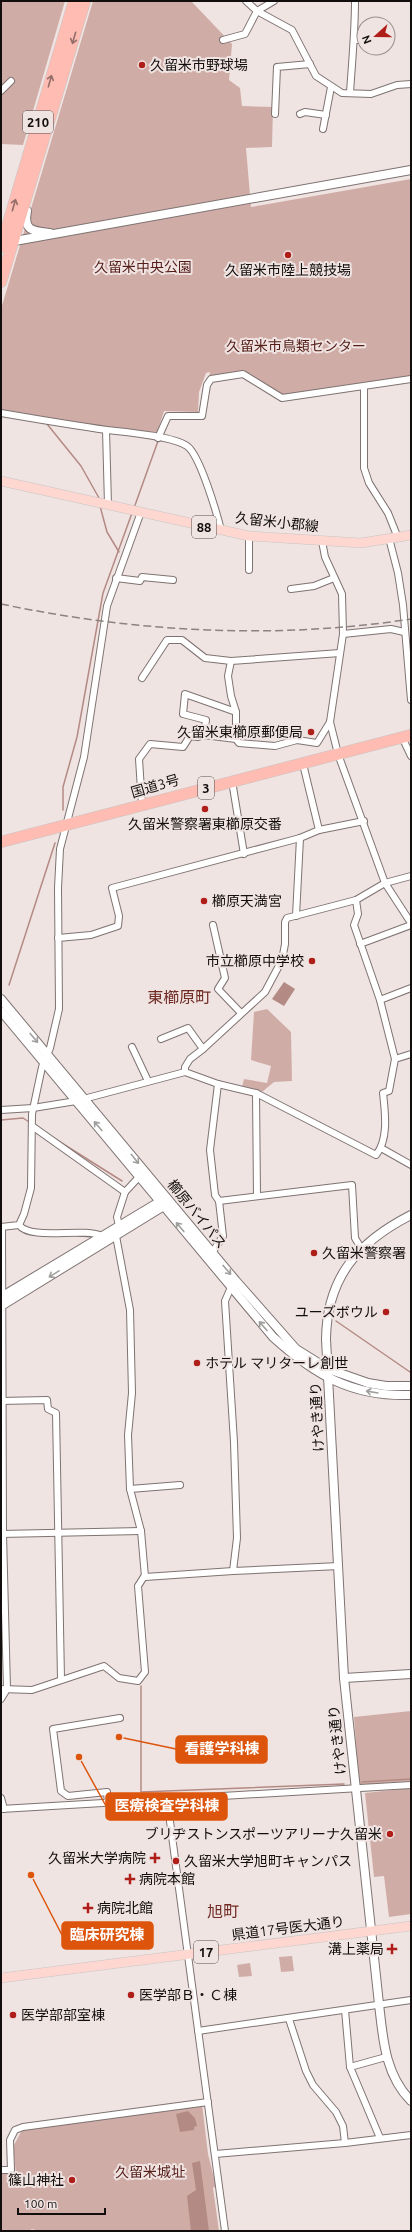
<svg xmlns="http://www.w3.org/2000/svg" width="412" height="2232" viewBox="0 0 412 2232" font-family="Ubuntu,'Noto Sans JP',sans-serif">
  <rect width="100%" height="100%" fill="#f0e4e2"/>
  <g fill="#d0aca6">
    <polygon points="1,1 65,1 23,145 1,144"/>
    <polygon points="93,1 191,1 232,44 229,80 240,88 242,106 273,107 272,147 246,148 251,207 411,179 411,376 373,384 351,384 285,395 274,391 251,374 242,371 209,377 210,372 206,373 199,392 198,412 164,411 157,433 153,435 1,411 1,309"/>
    <polygon points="267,1009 291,1032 292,1081 274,1082 262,1092 242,1087 244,1079 267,1083 271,1066 251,1060 254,1012"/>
    <polygon points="411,1711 411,1781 359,1785 354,1717"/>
    <polygon points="411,1788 411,1914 389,1917 384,1876 374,1877 365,1793"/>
    <polygon points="292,1956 294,1971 281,1972 279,1957"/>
    <polygon points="250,1963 252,1976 239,1977 237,1965"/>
    <polygon points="202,2104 208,2154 216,2186 213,2188 219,2231 41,2231 31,2229 32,2231 1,2231 1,2173 14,2172 17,2183 13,2147 22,2130"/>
  </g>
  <g fill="#b48a84">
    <polygon points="284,982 295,989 284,1006 272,999"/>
    <polygon points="188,2111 195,2118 197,2126 194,2127 194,2130 180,2132 176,2114"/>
    <polygon points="200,2161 209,2231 191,2231 187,2196 196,2190 192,2163"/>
  </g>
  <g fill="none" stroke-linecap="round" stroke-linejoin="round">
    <g stroke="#b48a84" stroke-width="1.5">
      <polyline points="47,424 81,466 99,498"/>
      <polyline points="100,506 107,532 119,552"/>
      <polyline points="134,508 158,441"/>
      <polyline points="63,810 63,787 77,737 103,593 132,513"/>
      <polyline points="9,985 55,843"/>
      <polyline points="1,1120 23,1118 29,1122"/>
      <polyline points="49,1135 122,1181"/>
      <polyline points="336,1321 410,1372"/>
      <polyline points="141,1686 141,1792 344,1784"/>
      <polyline points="362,1782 411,1779"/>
    </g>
    <defs>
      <g id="street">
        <polyline points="246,1 257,11 292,30 316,76 342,93 371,94 397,85 411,84"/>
        <polyline points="372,24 372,22"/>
        <polyline points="223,40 245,34 257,11 274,1"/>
        <polyline points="355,40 364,40"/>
        <polyline points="1,91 11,81"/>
        <path d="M350,93C352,62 355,32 355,1"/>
        <polyline points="275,114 277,67 310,64"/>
        <polyline points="300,114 305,112 326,115"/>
        <polyline points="323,129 331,87"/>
        <polyline points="364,387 364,468 369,483 388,513 398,538"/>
        <path d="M1,413C36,419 71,425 107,430C125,432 173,436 187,446C200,455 217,514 221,530"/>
        <polyline points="106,430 108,505"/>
        <polyline points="158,438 168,416 202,416 207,385 211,379 243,374 282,398 411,379"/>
        <polyline points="389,538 398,573 403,605 411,700"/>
        <polyline points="249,570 249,536"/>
        <polyline points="116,578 140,581 142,577 173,580"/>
        <polyline points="291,589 314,586 334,578"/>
        <polyline points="343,634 391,629 404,632"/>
        <polyline points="231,661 228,676 231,696 236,712 236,739 239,743 275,746 297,740 317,743 330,722 343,634 342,594 325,557 322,541"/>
        <polyline points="142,678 167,640 182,640 205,658 231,661 340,653"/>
        <polyline points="330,722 338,754 385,883 411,923"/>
        <polyline points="204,735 236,739"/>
        <polyline points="402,737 411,756"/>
        <polyline points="303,764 319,830"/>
        <polyline points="232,781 244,854"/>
        <polyline points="142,805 139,759 150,744 183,747 190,736 198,737 204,735 206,720 183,714 185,694 236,712"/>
        <polyline points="296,916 300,838"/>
        <polyline points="213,925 225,978 218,989 241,1013"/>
        <polyline points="58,938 91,935 118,926 119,916 112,888 300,838 319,830 364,821"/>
        <polyline points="360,944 411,925"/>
        <polyline points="380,1000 411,988"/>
        <polyline points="161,1039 188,1028 203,1049"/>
        <polyline points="132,1047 148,1081"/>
        <polyline points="395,1059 411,1054"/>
        <polyline points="185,1072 185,1067 190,1059 203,1049 265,992 282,960 285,944 285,922 287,918 356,900 385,883 411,876"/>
        <polyline points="256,1093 257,1196"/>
        <path d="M1,1110L33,1108L76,1101L185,1072L218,1084L256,1093L376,1155C389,1139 385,1112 383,1093L389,1091L395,1059L380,1000L354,925L358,914L356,900"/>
        <polyline points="32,1126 125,1192 139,1177"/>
        <polyline points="381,1148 411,1165"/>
        <polyline points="219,1201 352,1185 355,1238 361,1248"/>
        <path d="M19,1225C31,1241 83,1227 102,1236"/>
        <polyline points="119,1226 117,1217 125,1192"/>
        <polyline points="1,1227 19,1225 24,1214 31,1188 32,1114 42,1067 50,1048 59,1009 58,888 60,849 84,757 107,606 141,512"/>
        <polyline points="116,1236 130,1310 132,1393 128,1435 130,1489 141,1531 145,1577 233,1571 339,1566"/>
        <polyline points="212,1253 223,1236 219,1201 215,1195 210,1150 218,1084"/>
        <polyline points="232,1285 225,1301 234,1442 237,1538 233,1571"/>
        <polyline points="1,1401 47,1400 48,1409 56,1413 61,1679"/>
        <polyline points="130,1489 180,1485"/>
        <polyline points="1,1534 141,1531"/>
        <polyline points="1,1689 32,1690 104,1666 119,1678 138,1681 145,1672 138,1586 145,1575"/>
        <polyline points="1,1699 7,1689 3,1534 2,1227"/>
        <polyline points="1,1798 4,1809"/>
        <polyline points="167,1799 225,2231"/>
        <polyline points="108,1804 107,1792 68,1796 61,1791 53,1729 120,1718"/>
        <polyline points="1,1809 411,1785"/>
        <polyline points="345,2010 350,2067 380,2138"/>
        <polyline points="289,2019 306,2071 313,2085 336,2112 343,2126 345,2143"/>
        <polyline points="198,2031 411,2000"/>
        <polyline points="350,2067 386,2057"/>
        <polyline points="215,2154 345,2143 411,2135"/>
        <polyline points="1,2170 11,2170 10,2140 15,2130 23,2127 208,2102"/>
      </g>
      <g id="secondary">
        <path d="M27,211C23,231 33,231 50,233"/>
        <polyline points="9,242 411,170"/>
        <polyline points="1,999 236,1281 296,1349 328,1369 368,1383 386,1386 411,1386"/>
        <path d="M1,1011L273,1337C315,1375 352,1397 411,1395"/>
        <path d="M411,1215C358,1242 327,1277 326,1339L344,1678L379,2004C383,2039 385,2075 411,2101"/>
        <polyline points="1,1297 159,1202 164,1201"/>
        <polyline points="1,1306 167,1204"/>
        <polyline points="344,1678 411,1674"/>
      </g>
      <g id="primary">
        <polyline points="1,481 249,536 361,543 411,535"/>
        <polyline points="1,1978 411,1926"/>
      </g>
      <g id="highway">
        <polyline points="1,247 74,1"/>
        <polyline points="1,282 85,1"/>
        <polyline points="1,842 411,735"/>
      </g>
    </defs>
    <use href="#street" stroke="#7e7372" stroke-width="8"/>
    <use href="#secondary" stroke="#7e7372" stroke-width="10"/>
    <use href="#primary" stroke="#c6c5c5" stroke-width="10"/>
    <use href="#highway" stroke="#c6c5c5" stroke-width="12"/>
    <use href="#street" stroke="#fff" stroke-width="6"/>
    <use href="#secondary" stroke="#fff" stroke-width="8"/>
    <use href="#primary" stroke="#fed7d1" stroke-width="9"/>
    <use href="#highway" stroke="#febcb2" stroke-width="11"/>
    <path stroke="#8b8281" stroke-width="1.5" stroke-dasharray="8 4" stroke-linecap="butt" d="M1,604C136,632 274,640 411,619"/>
  </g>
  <defs><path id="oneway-shaft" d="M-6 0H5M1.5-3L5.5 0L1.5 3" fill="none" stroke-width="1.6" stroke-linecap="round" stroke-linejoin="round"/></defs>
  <g stroke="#946e68">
    <use href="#oneway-shaft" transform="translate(74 38) rotate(106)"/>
    <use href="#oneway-shaft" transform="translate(50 81) rotate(-74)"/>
    <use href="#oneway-shaft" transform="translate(14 205) rotate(-74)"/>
  </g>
  <g stroke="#a09f9e">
    <use href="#oneway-shaft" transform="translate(34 1038) rotate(50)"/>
    <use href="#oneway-shaft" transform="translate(98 1126) rotate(-130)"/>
    <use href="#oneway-shaft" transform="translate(135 1159) rotate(51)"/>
    <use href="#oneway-shaft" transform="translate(180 1227) rotate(-130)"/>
    <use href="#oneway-shaft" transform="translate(227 1270) rotate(50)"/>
    <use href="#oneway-shaft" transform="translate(54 1274) rotate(148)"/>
    <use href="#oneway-shaft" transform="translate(263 1326) rotate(-131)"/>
    <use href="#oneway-shaft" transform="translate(372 1392) rotate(-170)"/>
  </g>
  <g fill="#af1e18" stroke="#f0e4e2" stroke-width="1.5">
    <circle cx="142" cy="65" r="4"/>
    <circle cx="288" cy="255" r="4"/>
    <circle cx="311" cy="732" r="4"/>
    <circle cx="205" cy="809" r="4"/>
    <circle cx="204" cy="901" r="4"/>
    <circle cx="312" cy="961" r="4"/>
    <circle cx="314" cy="1253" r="4"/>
    <circle cx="386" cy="1312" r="4"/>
    <circle cx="197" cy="1363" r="4"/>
    <circle cx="390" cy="1834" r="4"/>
    <path d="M153 1852h4v4h4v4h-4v4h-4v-4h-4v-4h4z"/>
    <circle cx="176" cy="1861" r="4"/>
    <path d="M128 1873h4v4h4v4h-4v4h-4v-4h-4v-4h4z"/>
    <path d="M86 1902h4v4h4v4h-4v4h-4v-4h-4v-4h4z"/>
    <path d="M390 1943h4v4h4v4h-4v4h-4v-4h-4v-4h4z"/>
    <circle cx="131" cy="1995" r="4"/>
    <circle cx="13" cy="2015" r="4"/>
    <circle cx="72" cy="2180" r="4"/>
  </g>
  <g text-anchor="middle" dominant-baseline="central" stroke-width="4" stroke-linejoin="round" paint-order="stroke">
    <g fill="#f0e4e2" stroke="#554e4d" stroke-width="1">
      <rect x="23" y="111" width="30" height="22" rx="3"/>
      <rect x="192" y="516" width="24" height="22" rx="3"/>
      <rect x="198" y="777" width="16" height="22" rx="3"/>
      <rect x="194" y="1941" width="24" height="22" rx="3"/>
    </g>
    <g font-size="13" font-weight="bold" fill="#120e0d">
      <text x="38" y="122">210</text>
      <text x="204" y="527">88</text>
      <text x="206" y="788">3</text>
      <text x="206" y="1952">17</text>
    </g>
    <g font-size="14" fill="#120e0d" stroke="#f0e4e2" text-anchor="start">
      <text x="150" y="65">久留米市野球場</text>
      <text x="288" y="270" text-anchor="middle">久留米市陸上競技場</text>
      <text x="303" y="732" text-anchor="end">久留米東櫛原郵便局</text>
      <text x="205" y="824" text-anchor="middle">久留米警察署東櫛原交番</text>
      <text x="212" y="901">櫛原天満宮</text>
      <text x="304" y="961" text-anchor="end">市立櫛原中学校</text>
      <text x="322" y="1253">久留米警察署</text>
      <text x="378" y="1312" text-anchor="end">ユーズボウル</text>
      <text x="205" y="1363">ホテル マリターレ創世</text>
      <text x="382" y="1834" text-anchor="end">ブリヂストンスポーツアリーナ久留米</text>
      <text x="146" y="1858" text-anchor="end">久留米大学病院</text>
      <text x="184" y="1861">久留米大学旭町キャンパス</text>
      <text x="139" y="1879">病院本館</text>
      <text x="97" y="1908">病院北館</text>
      <text x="384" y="1949" text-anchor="end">溝上薬局</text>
      <text x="139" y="1995">医学部Ｂ・Ｃ棟</text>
      <text x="21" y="2015">医学部部室棟</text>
      <text x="64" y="2180" text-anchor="end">篠山神社</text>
    </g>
    <g font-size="14" fill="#531c17" stroke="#f0e4e2">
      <text x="143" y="267">久留米中央公園</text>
      <text x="296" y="346">久留米市鳥類センター</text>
      <text x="150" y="2172">久留米城址</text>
    </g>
    <g font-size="14" fill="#120e0d" stroke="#f0e4e2">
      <text transform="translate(277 522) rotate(6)">久留米小郡線</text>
      <text transform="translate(155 786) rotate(-16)">国道3号</text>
      <text transform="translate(197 1214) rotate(51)">櫛原バイパス</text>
      <text transform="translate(317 1417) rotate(-93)">けやき通り</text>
      <text transform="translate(337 1740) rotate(-96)">けやき通り</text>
      <text transform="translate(288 1928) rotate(-7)">県道17号医大通り</text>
    </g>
    <g font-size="16" fill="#702b24" stroke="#f0e4e2">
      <text x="179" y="997">東櫛原町</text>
      <text x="223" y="1911">旭町</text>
    </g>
  </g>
  <path fill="none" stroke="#dd550c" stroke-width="1.5" d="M119 1737L176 1749M79 1757L106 1806M31 1875L62 1935"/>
  <g fill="#dd550c" stroke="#f0e4e2" stroke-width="1.5">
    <circle cx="119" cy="1737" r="4"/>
    <circle cx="79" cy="1757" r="4"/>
    <circle cx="31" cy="1875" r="4"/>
  </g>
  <g fill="#dd550c" stroke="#dd550c" stroke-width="1.5">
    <rect x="176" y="1736" width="91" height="27" rx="4"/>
    <rect x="106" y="1793" width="121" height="27" rx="4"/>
    <rect x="62" y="1922" width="91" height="27" rx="4"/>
  </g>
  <g font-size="15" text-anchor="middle" font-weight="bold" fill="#fff">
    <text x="222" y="1754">看護学科棟</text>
    <text x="167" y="1811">医療検査学科棟</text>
    <text x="107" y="1940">臨床研究棟</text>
  </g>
  <rect width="412" height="2232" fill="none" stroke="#120e0d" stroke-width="4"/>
  <g transform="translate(376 36) rotate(249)"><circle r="19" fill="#f0e4e2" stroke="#978e8d"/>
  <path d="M0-3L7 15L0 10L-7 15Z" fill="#af1e18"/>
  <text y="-6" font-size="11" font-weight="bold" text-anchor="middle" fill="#120e0d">N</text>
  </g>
  <path d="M18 2208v6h87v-6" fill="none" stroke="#120e0d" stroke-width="2"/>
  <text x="24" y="2208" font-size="12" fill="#120e0d" stroke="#f0e4e2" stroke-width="3" paint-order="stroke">100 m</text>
</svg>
